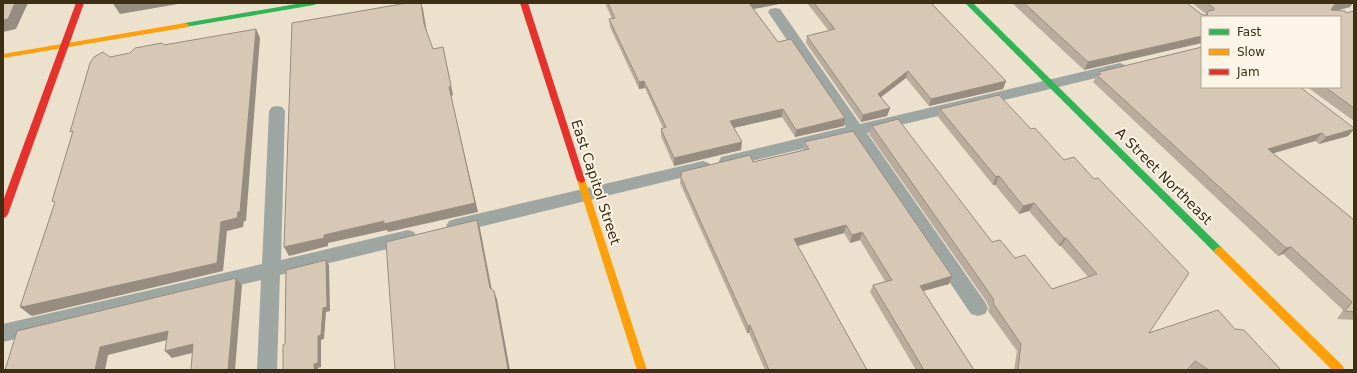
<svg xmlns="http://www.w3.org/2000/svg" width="1357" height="373" viewBox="0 0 1357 373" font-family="'DejaVu Sans',sans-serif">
  <rect width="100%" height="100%" fill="#ece1cc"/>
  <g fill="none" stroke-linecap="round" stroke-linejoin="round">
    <g fill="#9ea6a2" fill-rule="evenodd">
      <polygon points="775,8 780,9 860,124 1120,63 1125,65 1127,68 1125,71 867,133 985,302 988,308 985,314 978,316 971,314 852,137 727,167 721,165 719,161 721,157 846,127 768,12 770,9"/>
      <polygon points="277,106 282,107 285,111 281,260 408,230 414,232 417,237 414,242 408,244 280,275 277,370 257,370 261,280 3,342 3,324 262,264 269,111 272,107"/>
      <polygon points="703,161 709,163 711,167 709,171 455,233 449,231 446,226 449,221 455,219"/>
    </g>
    <g fill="#30b455" fill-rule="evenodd">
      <polygon points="302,3 318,3 314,5 185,27 181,25 185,23"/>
      <polygon points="965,3 973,3 1222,248 1224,251 1222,254 1219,255 1216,254"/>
    </g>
    <g fill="#ff9f0a" fill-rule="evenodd">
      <polygon points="185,23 189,25 188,27 3,58 3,54"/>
      <polygon points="581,177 585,180 647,370 637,370 577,180"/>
      <polygon points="1219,247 1222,248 1343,366 1344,370 1332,370 1216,254 1214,251 1216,248"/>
    </g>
    <g fill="#e5322d" fill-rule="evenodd">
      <polygon points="76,3 84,3 8,214 6,217 3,218 3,201"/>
      <polygon points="520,3 528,3 585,180 584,182 581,183 577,180"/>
    </g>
  </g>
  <g fill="#b9ac9c">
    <polygon points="605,3 784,3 754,9 778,42 844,126 795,137 782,117 733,128 741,150 674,166 661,136 661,129 663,128 645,88 639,89 610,27 609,19 612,19"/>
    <polygon points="807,3 931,3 1006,81 1003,89 929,106 906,78 881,97 890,108 887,116 861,122 806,43 807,36 829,31"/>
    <polygon points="1012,3 1187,3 1201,14 1205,15 1206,14 1192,3 1353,3 1350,7 1337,10 1346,13 1354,11 1354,121 1307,87 1340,87 1202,17 1084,70"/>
    <polygon points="1099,72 1354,128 1354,130 1348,136 1319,144 1315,141 1273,153 1354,220 1354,320 1337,319 1343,310 1283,254 1278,256 1093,82"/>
    <polygon points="999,95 1149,333 1235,329 1281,370 1191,370 1189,368 1187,370 1014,370 1017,351 988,311 989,307 986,301 869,134 872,126 992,242 1015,258 1052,289 1088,277 1061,246 1059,246 1029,211 1019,214 995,185 993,185 938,117 940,109"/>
    <polygon points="804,142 952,276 949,284 923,291 974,370 916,370 870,292 873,285 885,281 860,240 850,243 844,233 798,246 867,370 765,370 749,333 747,333 680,183 681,172 753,162 803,150"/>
  </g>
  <g fill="#968c7f">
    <polygon points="15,3 28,3 16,29 3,32 3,20"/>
    <polygon points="129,3 184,3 120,14 114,5"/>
    <polygon points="421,3 423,9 427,33 424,24"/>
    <polygon points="749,3 784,3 748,10"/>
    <polygon points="1341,3 1353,3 1350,7 1328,13 1334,5"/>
    <polygon points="256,29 260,38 246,221 244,221 243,227 227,231 223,271 32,316 31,315 30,315 20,307 221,222"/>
    <polygon points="1202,36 1202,43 1084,70 1088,62"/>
    <polygon points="443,47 445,56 453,95 451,96 478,212 388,232 387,230 328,243 328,246 289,256 284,247 324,235 449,87"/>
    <polygon points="908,71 906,78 876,101 878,94"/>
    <polygon points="644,81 645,88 639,89 639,82"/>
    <polygon points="1006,81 1003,89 929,106 931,99"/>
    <polygon points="890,108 887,116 861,122 863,115"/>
    <polygon points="783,109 782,117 729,129 730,121"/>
    <polygon points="845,118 844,126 795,137 796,130"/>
    <polygon points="1354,129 1348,136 1319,144 1326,137"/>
    <polygon points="1322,133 1315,141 1261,157 1268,149"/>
    <polygon points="742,142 741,150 674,166 674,158"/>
    <polygon points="999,176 995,185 993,185 996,177"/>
    <polygon points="1034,203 1029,211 1019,214 1023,206"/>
    <polygon points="477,220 480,228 493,296 490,288"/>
    <polygon points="846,225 844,233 793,247 794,239"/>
    <polygon points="862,232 860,240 850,243 852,235"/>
    <polygon points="1064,238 1066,238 1061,246 1059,246"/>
    <polygon points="1291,247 1283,254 1278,256 1286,248"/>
    <polygon points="326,260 329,265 330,311 326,312 324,339 321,340 321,367 318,368 318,370 314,370 314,364"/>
    <polygon points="952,276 949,284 916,293 920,286"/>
    <polygon points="236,278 242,285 235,370 228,370"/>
    <polygon points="494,291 497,299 510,370 507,370"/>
    <polygon points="750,325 749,333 747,333 748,326"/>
    <polygon points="168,331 175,338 108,355 105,370 95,370 100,347"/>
    <polygon points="193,344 200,351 172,358 165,351"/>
  </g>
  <g fill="#d7c8b5" stroke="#968c7f">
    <polygon points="3,3 15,3 8,19 3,20"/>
    <polygon points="115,3 129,3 114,5"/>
    <polygon points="407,3 421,3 424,24 433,49 443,47 451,86 449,87 475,203 384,224 384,221 324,235 324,238 284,247 292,23"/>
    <polygon points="608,3 749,3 778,42 791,39 845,118 796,130 783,109 730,121 742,142 674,158 661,129 666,127 644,81 639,82 609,19 615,18"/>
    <polygon points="814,3 931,3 1006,81 931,99 908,71 878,94 890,108 863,115 807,36 835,29"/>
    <polygon points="1024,3 1187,3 1201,14 1207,16 1208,11 1214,10 1214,8 1207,3 1341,3 1334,5 1331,10 1345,11 1346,13 1354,11 1354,108 1325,87 1340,87 1340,17 1202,17 1202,36 1088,62"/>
    <polygon points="256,29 240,212 238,212 237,218 221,222 217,263 22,307 23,306 20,307 55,202 52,201 73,131 70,132 90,63 94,57 103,52 110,57 130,53 135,48 162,43 164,45"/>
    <polygon points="1202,47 1202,87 1300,87 1354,128 1354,129 1326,137 1322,133 1268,149 1354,220 1354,312 1345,311 1352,302 1291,247 1286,248 1097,75 1101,74 1099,72"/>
    <polygon points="999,95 1031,129 1035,128 1064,160 1074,157 1094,179 1098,178 1189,273 1149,333 1218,310 1235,329 1244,330 1281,370 1209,370 1195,361 1187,370 1018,370 1021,344 993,303 994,300 990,294 872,126 898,119 992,242 1000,240 1015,258 1025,255 1052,289 1097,274 1066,238 1064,238 1034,203 1023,206 999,176 996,177 940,109"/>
    <polygon points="853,131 952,276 920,286 974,370 924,370 873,285 892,280 862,232 852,235 846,225 794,239 867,370 769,370 750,325 748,326 699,218 680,175 682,175 681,172 750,155 753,162 809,149 804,142"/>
    <polygon points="477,220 490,288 494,291 508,369 507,370 395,370 386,242"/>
    <polygon points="326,260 327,307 323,308 321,335 318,336 318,363 314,364 314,370 283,370 283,345 285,344 286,270"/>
    <polygon points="236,278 228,370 191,370 193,344 165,351 168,331 100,347 95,370 5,370 17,331"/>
  </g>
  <g text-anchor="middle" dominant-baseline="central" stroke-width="4" stroke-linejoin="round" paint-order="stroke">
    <g font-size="14" fill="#3c2f15" stroke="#fbf4e7">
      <text transform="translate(1164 176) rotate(45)">A Street Northeast</text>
      <text transform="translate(596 182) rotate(72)">East Capitol Street</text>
    </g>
  </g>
  <rect width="1357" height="373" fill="none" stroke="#3c2f15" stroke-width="8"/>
  <rect x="1201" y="16" width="140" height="72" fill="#fbf4e7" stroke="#afa593"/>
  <rect x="1209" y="29" width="20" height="6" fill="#30b455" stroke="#afa593"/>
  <text x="1237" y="36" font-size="12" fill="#3c2f15">Fast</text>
  <rect x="1209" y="49" width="20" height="6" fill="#ff9f0a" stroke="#afa593"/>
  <text x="1237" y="56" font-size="12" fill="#3c2f15">Slow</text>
  <rect x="1209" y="69" width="20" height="6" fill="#e5322d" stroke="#afa593"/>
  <text x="1237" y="76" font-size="12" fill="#3c2f15">Jam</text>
</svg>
